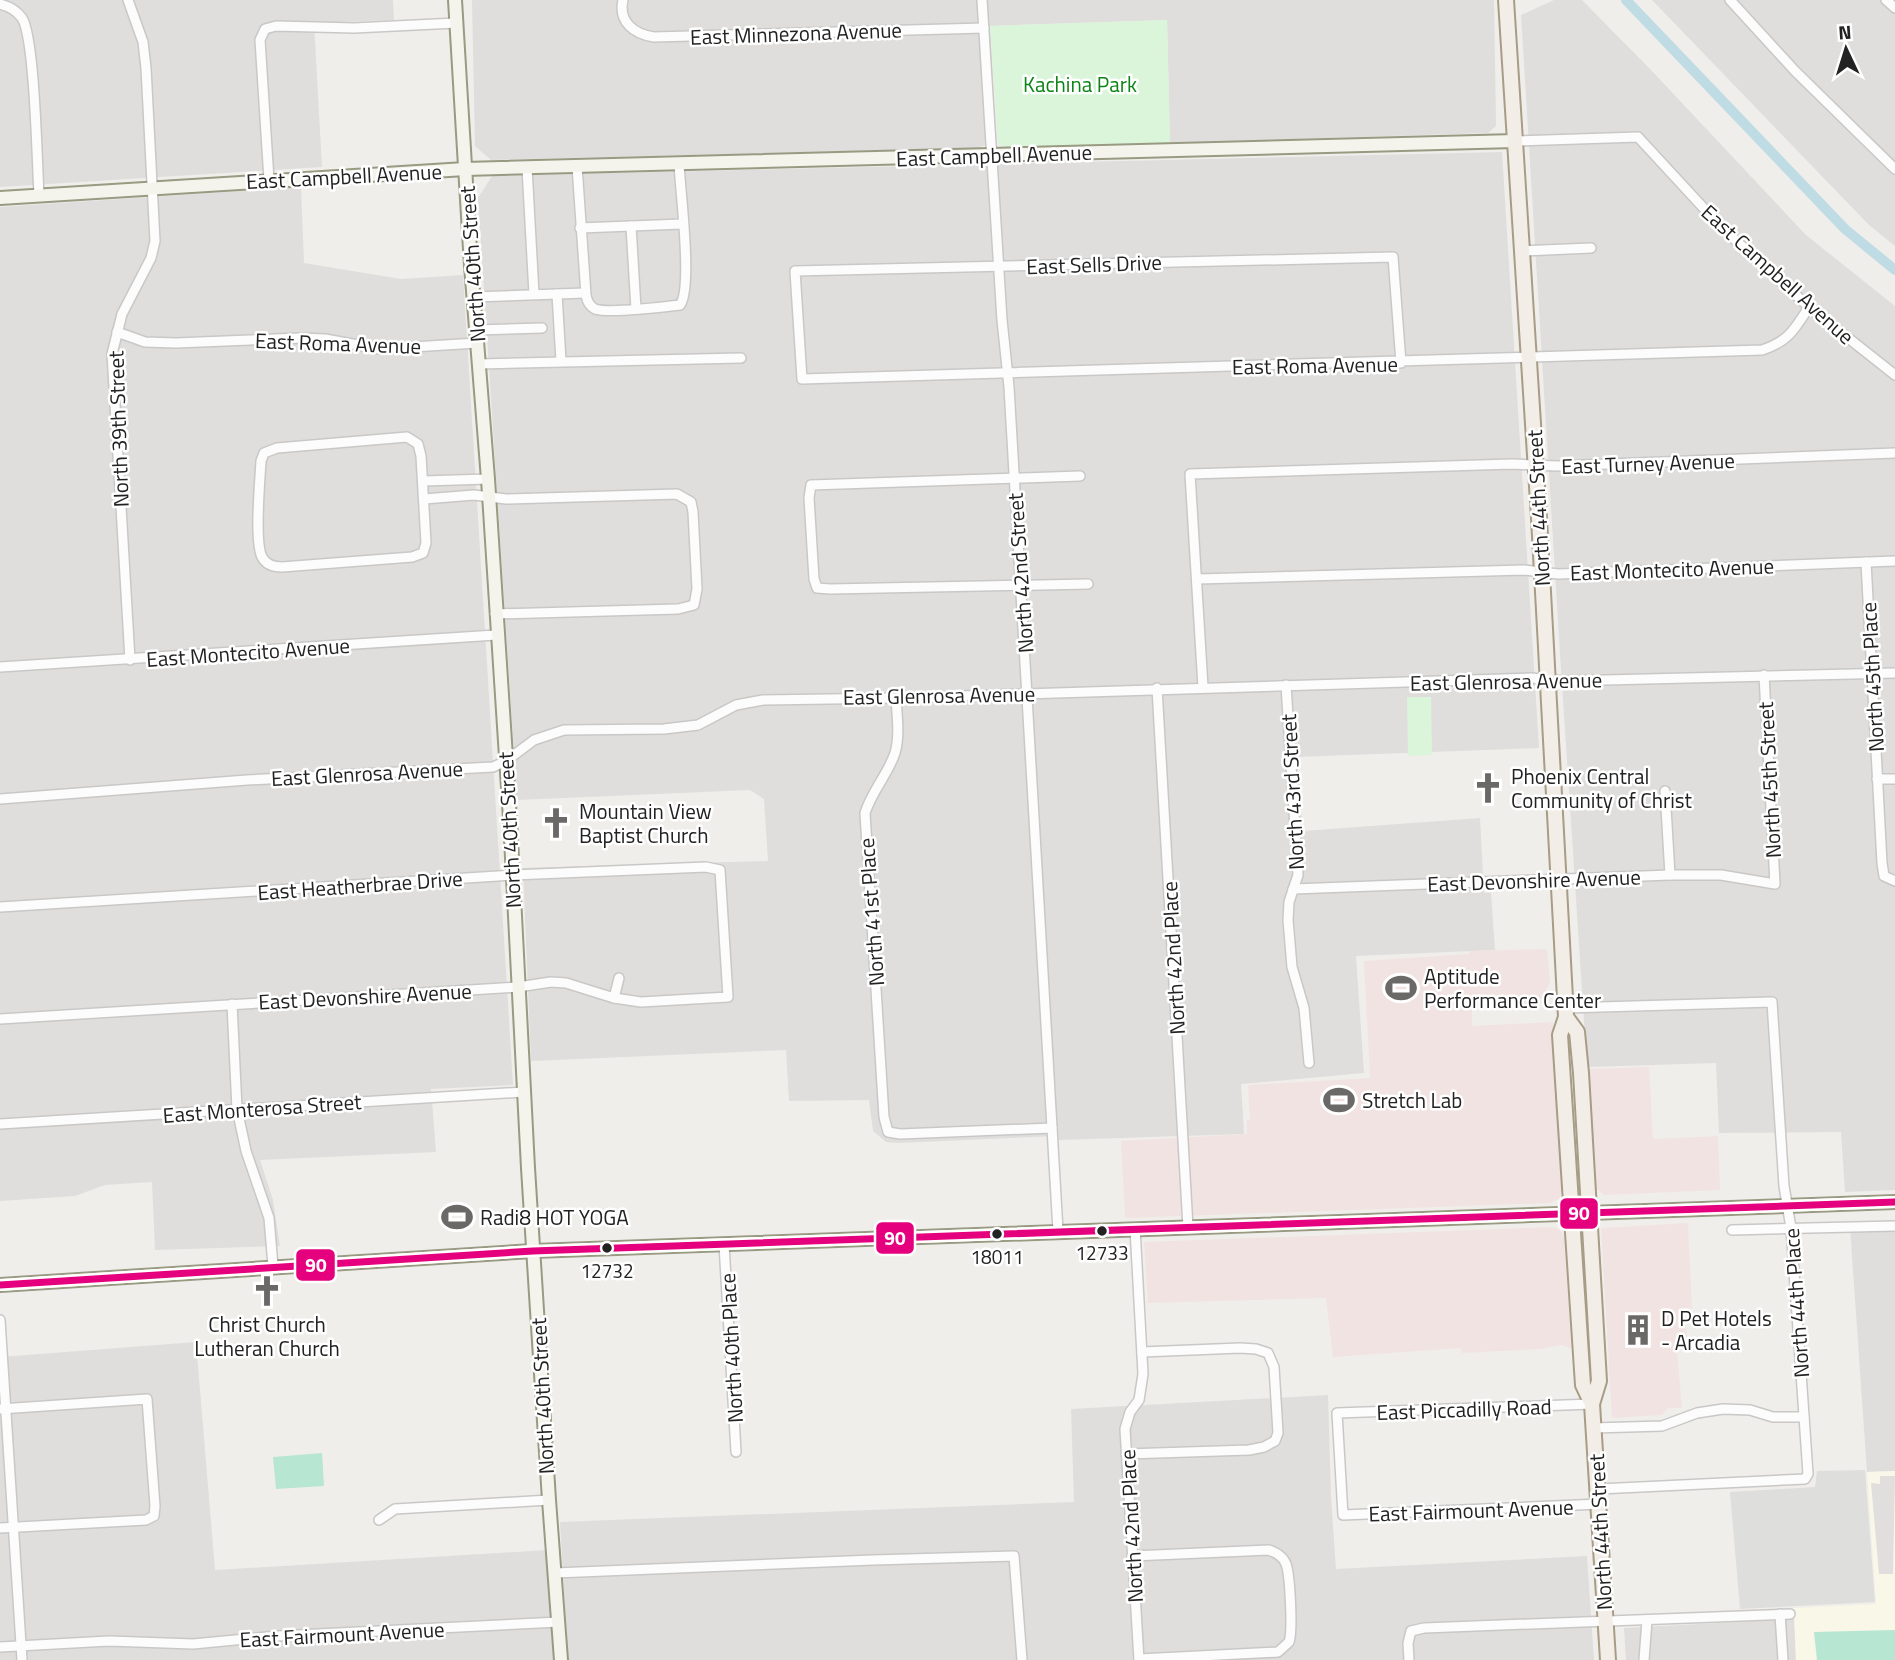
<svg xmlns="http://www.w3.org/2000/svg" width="1895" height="1660" viewBox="0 0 1895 1660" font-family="'Titillium Web',sans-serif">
  <rect width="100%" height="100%" fill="#f0eeeb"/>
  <g fill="#dfdedc">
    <polygon points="0,0 393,0 394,20 314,23 322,167 0,187"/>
    <polygon points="472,0 1494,0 1496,126 1488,133 1170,143 1167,20 990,26 996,142 976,148 491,160 475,146"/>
    <polygon points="1554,0 1582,0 1651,70 1806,235 1895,306 1895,1190 1845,1192 1841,1132 1719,1133 1716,1063 1587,1067 1559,638 1521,15"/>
    <polygon points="1652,0 1895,0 1895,246 1869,225"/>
    <polygon points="1502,152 1539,748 1296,757 1303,831 1480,818 1484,893 1491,892 1495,950 1356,956 1364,1073 1241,1084 1244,1134 1059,1140 1058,1136 899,1143 886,1142 873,1131 869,1100 789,1101 786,1050 531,1061 523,868 768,861 764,799 750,790 517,800 478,198 492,176"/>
    <polygon points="301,187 304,263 401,279 463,275 513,1085 431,1089 436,1152 260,1160 273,1200 280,1246 155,1250 152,1182 105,1185 75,1196 0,1201 0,207"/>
    <polygon points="1895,1225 1895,1471 1867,1472 1850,1227"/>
    <polygon points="196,1342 215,1570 548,1550 555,1660 0,1660 0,1357"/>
    <polygon points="1328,1395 1331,1497 1336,1569 1587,1556 1594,1660 568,1660 560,1522 1074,1502 1071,1409"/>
    <polygon points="1794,1619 1796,1660 1626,1660 1624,1628"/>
  </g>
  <g fill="#f1e3e1">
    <polygon points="1547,949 1550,982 1542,998 1532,1004 1472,1007 1472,1026 1553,1022 1562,1190 1559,1199 1550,1203 1125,1218 1121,1141 1247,1134 1247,1120 1250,1120 1248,1085 1370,1078 1364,961 1469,954 1470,951"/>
    <polygon points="1649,1067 1653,1139 1718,1136 1720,1190 1605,1195 1595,1188 1588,1069"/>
    <polygon points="1688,1223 1692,1308 1683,1310 1688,1340 1676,1340 1682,1408 1668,1408 1662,1415 1612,1418 1601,1228"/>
    <polygon points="1554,1227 1561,1231 1564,1237 1571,1348 1561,1345 1541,1349 1462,1353 1461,1348 1333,1357 1326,1298 1148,1303 1144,1242"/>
  </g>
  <polygon fill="#f8f7e8" points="1895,1471 1895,1660 1796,1660 1794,1608 1876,1604 1867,1472"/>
  <polygon fill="#dededc" points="1865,1470 1875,1602 1740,1609 1730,1492 1815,1487 1817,1471"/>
  <g fill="#daf5da">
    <polygon points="1167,20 1170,143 1006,147 998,144 990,26"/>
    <polygon points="1407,697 1431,697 1432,755 1408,756"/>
  </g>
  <g fill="#b7e6d2">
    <polygon points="322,1453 324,1486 276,1489 273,1457"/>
    <polygon points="1895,1630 1895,1660 1817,1660 1814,1632"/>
  </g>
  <polygon fill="#e0dfde" points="1880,1476 1895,1476 1893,1574 1879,1574 1871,1483 1880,1484"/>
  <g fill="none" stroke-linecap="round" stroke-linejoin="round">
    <polyline stroke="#bfdbe3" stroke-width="10" points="1626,0 1845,229 1895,270"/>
    <defs>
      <g id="street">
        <polyline points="128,0 143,42 146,68 155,241 151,258 122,314 112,354 130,660"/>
        <path d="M623,0C618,22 634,34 654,37L984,28"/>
        <polyline points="982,0 1002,320 1009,387 1058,1231"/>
        <polyline points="1730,0 1795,71 1895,169"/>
        <polyline points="1886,0 1895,8"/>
        <path d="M0,4C10,7 16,10 22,18C35,38 37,164 39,195"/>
        <polyline points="1515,141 1638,137 1722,228 1809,307 1895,375"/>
        <path d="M577,166L586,295C587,301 589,306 595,309C610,314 663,307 680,305C693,288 680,190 679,163"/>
        <polyline points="527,168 534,294"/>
        <polyline points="269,180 260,40 265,29 276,26 354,28 456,23"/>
        <polyline points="631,226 636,309"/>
        <polyline points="580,228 682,224"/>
        <polyline points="1521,251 1591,248"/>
        <polyline points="557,294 561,361"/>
        <polyline points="473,297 585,293"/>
        <polyline points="476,330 542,328"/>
        <polyline points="117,332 145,342 176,343 300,338 325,339 380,349 477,343"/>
        <path d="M1401,363L1393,257L795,271L802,379L1762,350C1789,341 1794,330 1809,307"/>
        <polyline points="479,364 741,358"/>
        <path d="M407,437L418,444L421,456L426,543L423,553L412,557L282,567C274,567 266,565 262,557C254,541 260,481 261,461L264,453L277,448Z"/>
        <polyline points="1080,476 811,485 809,498 814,579 817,588 830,589 1088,584"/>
        <polyline points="423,481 488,479"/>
        <polyline points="424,499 474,495 506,499 677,494 691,502 693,512 697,589 694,605 678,609 495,614"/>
        <polyline points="1866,562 1882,863 1884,876 1895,881"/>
        <polyline points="1197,579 1524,570 1558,574 1895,561"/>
        <polyline points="0,667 496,635"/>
        <polyline points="1286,685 1298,875 1289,902 1288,920 1292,967 1304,1008 1309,1063"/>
        <polyline points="1203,687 1190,474 1512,464 1557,466 1895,453"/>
        <polyline points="1157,688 1188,1227"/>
        <path d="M896,698C897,716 900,736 895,753C888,774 872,791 865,813L884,1117L888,1132L900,1134L1052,1128"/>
        <polyline points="1877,779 1895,779"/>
        <polyline points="1665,791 1670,875"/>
        <polyline points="0,799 247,780 493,767 506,761 534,740 564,730 664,729 698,725 736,705 763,700 896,698 1531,678 1564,681 1895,673"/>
        <polyline points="1293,889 1670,875 1721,875 1775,884 1764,675"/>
        <polyline points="0,907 513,875 706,867 720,870 728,997 641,1002 614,998 566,983 551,982 518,987 0,1019"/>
        <polyline points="614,998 619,978"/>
        <polyline points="232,1004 237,1109 246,1151 269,1218 273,1266"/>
        <polyline points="1566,1008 1772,1002 1784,1186 1791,1228 1808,1474 1805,1479 1599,1489"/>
        <polyline points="0,1124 524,1092"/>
        <polyline points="1135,1228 1143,1374 1139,1400 1130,1412 1125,1429 1139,1660"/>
        <polyline points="1732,1230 1895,1226"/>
        <polyline points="724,1244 736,1452"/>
        <polyline points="0,1320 22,1660"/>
        <polyline points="1592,1404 1337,1413 1343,1515 1600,1504"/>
        <polyline points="0,1409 147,1399 155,1506 154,1516 146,1520 0,1528"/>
        <polyline points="1593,1428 1662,1426 1697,1413 1723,1409 1750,1410 1773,1417 1804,1417"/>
        <polyline points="1126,1454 1249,1450 1264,1447 1275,1441 1278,1433 1274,1367 1268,1353 1256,1349 1240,1348 1142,1352"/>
        <polyline points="379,1520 395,1509 549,1500"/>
        <path d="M1132,1556L1269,1550C1276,1553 1283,1556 1286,1564C1290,1575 1293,1631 1289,1642L1278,1652L1139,1659"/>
        <polyline points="555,1573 873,1560 1014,1556 1022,1660"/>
        <polyline points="1780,1614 1783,1660"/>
        <polyline points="0,1647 109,1641 193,1644 277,1636 559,1622"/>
        <polyline points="1409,1660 1408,1643 1411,1631 1424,1628 1790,1614"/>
        <polyline points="1644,1660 1647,1620"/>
      </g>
      <g id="secondary">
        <polyline points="455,0 471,266 488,479 510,819 528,1168 549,1500 561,1660"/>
        <polyline points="0,198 465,169 1515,141"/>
        <polyline points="0,1285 533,1251 1895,1202"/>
      </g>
      <g id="primary">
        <polyline points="1506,0 1539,518 1566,1017 1560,1035 1583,1385 1592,1404 1608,1660"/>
        <polyline points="1566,1017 1577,1032 1581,1073 1599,1381 1592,1404"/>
      </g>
    </defs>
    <use href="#street" stroke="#c9c8c7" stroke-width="12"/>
    <use href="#secondary" stroke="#999a82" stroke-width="16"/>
    <use href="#primary" stroke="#a79c86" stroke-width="18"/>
    <use href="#street" stroke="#fdfcfc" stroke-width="9"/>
    <use href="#secondary" stroke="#f4f4ed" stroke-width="12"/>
    <use href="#primary" stroke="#f3ede7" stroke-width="14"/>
    <defs>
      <polyline id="bus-1" points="0,1285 533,1251 1895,1202"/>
    </defs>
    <use href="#bus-1" stroke="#fff" stroke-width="12"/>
    <use href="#bus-1" stroke="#e5007d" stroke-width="7"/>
  </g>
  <defs>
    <symbol id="church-bare" viewBox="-9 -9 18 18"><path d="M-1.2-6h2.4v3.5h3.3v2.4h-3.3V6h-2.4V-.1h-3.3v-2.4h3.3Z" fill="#6a6968" stroke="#fff" stroke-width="2.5" paint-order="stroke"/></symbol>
    <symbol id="stadium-bare" viewBox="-9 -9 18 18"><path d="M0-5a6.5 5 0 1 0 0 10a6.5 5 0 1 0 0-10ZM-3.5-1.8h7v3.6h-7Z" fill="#6a6968" stroke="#fff" stroke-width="2.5" paint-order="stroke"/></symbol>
    <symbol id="building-bare" viewBox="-9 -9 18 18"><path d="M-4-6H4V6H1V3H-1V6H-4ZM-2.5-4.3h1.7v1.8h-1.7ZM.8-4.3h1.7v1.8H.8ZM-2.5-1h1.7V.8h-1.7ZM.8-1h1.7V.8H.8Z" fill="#6a6968" stroke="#fff" stroke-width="2.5" paint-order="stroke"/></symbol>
  </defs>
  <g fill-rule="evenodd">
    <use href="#church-bare" x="1466" y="766" width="44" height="44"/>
    <use href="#church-bare" x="534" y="801" width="44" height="44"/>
    <use href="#stadium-bare" x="1379" y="966" width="44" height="44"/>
    <use href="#stadium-bare" x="1317" y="1078" width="44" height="44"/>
    <use href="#stadium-bare" x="435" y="1195" width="44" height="44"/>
    <use href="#church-bare" x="245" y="1269" width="44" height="44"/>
    <use href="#building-bare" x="1616" y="1308" width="44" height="44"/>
  </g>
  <g fill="#222" stroke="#fff" stroke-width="2.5">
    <circle cx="1102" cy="1231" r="6"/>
    <circle cx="997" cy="1234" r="6"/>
    <circle cx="607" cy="1248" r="6"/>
  </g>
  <g text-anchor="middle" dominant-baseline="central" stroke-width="5" stroke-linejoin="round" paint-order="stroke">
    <g font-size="19" fill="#222" stroke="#fff">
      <text x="1102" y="1252">12733</text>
      <text x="997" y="1256">18011</text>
      <text x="607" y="1270">12732</text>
    </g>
    <g font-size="21" fill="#222" stroke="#fff">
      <text transform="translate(796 33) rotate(-2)">East Minnezona Avenue</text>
      <text transform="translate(994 155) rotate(-2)">East Campbell Avenue</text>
      <text transform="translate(344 176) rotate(-3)">East Campbell Avenue</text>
      <text transform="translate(472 264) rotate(-94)">North 40th Street</text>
      <text transform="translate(1094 264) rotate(-2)">East Sells Drive</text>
      <text transform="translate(1778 274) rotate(42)">East Campbell Avenue</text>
      <text transform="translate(338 343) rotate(2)">East Roma Avenue</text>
      <text transform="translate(1315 365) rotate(-1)">East Roma Avenue</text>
      <text transform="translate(118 429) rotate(-92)">North 39th Street</text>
      <text transform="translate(1648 463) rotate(-2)">East Turney Avenue</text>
      <text transform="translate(1538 508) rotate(-93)">North 44th Street</text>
      <text transform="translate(1672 569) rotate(-2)">East Montecito Avenue</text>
      <text transform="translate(1020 573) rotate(-94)">North 42nd Street</text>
      <text transform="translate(248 652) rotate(-4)">East Montecito Avenue</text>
      <text transform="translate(1872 677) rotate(-93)">North 45th Place</text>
      <text transform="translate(1506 681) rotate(-1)">East Glenrosa Avenue</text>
      <text transform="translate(939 695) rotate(-1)">East Glenrosa Avenue</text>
      <text transform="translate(367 773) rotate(-3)">East Glenrosa Avenue</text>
      <text transform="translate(1769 780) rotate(-93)">North 45th Street</text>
      <text transform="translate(1292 792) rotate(-93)">North 43rd Street</text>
      <text transform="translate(509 830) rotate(-93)">North 40th Street</text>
      <text transform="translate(1534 880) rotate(-2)">East Devonshire Avenue</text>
      <text transform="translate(360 885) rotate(-4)">East Heatherbrae Drive</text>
      <text transform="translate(871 912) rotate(-94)">North 41st Place</text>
      <text transform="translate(1173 958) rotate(-93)">North 42nd Place</text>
      <text transform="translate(365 996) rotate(-3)">East Devonshire Avenue</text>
      <text transform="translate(262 1108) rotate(-4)">East Monterosa Street</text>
      <text transform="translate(1796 1303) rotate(-94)">North 44th Place</text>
      <text transform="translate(731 1348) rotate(-93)">North 40th Place</text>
      <text transform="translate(542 1396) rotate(-93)">North 40th Street</text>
      <text transform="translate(1464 1409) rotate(-2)">East Piccadilly Road</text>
      <text transform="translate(1471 1510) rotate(-2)">East Fairmount Avenue</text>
      <text transform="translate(1131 1526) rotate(-93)">North 42nd Place</text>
      <text transform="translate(1600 1532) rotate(-93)">North 44th Street</text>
      <text transform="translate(342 1634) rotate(-3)">East Fairmount Avenue</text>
    </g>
    <g font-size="21" fill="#0c8416" stroke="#fff">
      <text x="1080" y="84">Kachina Park</text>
    </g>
    <g font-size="21" fill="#222" stroke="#fff" text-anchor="start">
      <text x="1511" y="776">Phoenix Central<tspan x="1511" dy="24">Community of Christ</tspan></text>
      <text x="579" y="811">Mountain View<tspan x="579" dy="24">Baptist Church</tspan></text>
      <text x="1424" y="976">Aptitude<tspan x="1424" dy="24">Performance Center</tspan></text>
      <text x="1362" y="1100">Stretch Lab</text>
      <text x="480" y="1217">Radi8 HOT YOGA</text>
      <text x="1661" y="1318">D Pet Hotels<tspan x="1661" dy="24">- Arcadia</tspan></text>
      <text x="267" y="1324" text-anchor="middle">Christ Church<tspan x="267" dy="24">Lutheran Church</tspan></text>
    </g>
  </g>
  <g stroke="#fff" stroke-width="2.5">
    <rect x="1559" y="1197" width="40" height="33" rx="7" fill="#e5007d"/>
    <rect x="875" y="1221" width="40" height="34" rx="7" fill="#e5007d"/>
    <rect x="295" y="1248" width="41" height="34" rx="7" fill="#e5007d"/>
  </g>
  <g font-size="19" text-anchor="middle" font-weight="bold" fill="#fff">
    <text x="1579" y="1220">90</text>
    <text x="895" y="1245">90</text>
    <text x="316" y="1272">90</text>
  </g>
  <g transform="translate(1846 49) rotate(356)" stroke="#ffffff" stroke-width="5" paint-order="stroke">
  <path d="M0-5L12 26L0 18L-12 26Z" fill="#222222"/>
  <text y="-10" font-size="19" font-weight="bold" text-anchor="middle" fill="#222222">N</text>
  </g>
</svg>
